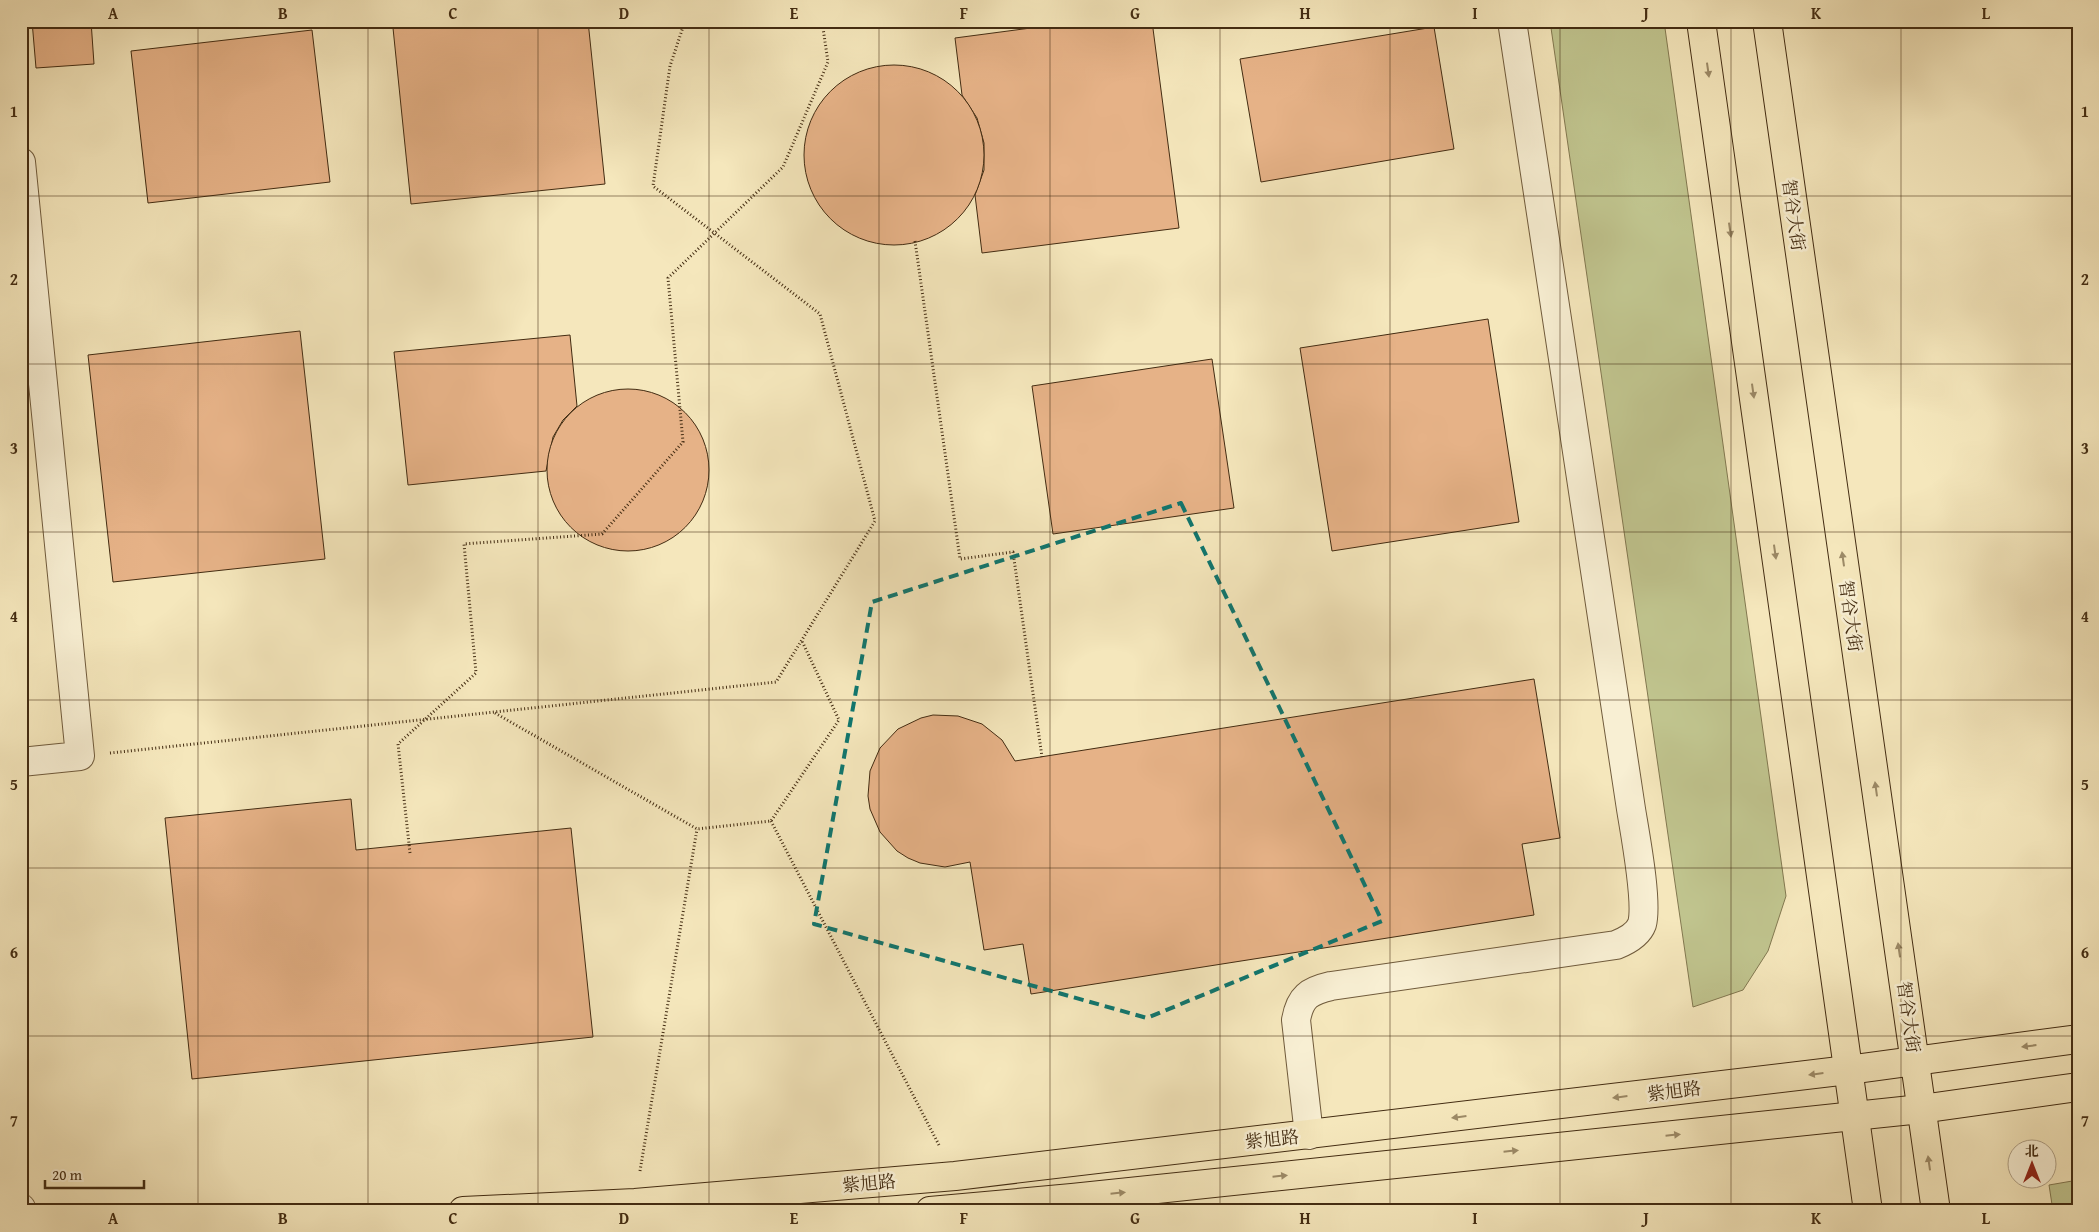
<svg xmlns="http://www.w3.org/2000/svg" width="2099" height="1232" viewBox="0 0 2099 1232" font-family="'Gentium Book Plus','Noto Serif SC',serif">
  <rect width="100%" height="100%" fill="#f5e7bc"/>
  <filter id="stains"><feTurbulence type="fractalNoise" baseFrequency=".004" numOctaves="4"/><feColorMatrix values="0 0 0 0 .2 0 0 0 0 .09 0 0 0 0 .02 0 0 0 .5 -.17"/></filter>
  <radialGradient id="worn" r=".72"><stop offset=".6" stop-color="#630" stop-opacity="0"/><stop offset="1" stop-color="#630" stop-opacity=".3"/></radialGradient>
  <g fill="#c0c48e" stroke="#827850">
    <polygon points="1550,21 1664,21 1786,896 1768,951 1743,990 1693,1007"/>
    <polygon points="2078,1180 2078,1211 2053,1211 2049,1185"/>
  </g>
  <g fill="#e6b287" stroke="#432c12">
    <polygon points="32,21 91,21 94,64 36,68"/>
    <polygon points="453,21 588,21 605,184 411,204 393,28"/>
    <polygon points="1084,21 1152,21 1179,228 982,253 975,195 984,170 984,143 977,118 962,95 955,38"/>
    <polygon points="1434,27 1454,149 1261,182 1240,59"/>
    <polygon points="312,30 330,182 148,203 131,51"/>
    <circle cx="894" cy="155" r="90"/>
    <polygon points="1488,319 1519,522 1332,551 1300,348"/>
    <polygon points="300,331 325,559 113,582 88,355"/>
    <polygon points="570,335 577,406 563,420 553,437 546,471 408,485 394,352"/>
    <polygon points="1212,359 1234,508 1053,534 1032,386"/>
    <circle cx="628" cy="470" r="81"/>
    <polygon points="1534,679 1560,838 1522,844 1534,915 1031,994 1023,944 984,950 970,862 945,867 920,863 908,858 897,851 880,832 870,809 868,796 870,771 880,748 898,729 921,718 933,715 958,716 982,724 1002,740 1015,761"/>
    <polygon points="351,799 356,850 571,828 593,1037 192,1079 165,818"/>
  </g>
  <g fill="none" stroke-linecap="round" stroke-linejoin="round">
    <defs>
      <g id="minor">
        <polyline points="21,162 80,756 21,762"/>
        <path d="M1309,1135L1296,1020C1300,997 1309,991 1331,986L1616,945C1626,941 1638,935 1642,924C1648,902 1635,834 1631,809L1512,21"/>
        <polyline points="21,1208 21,1211"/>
      </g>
      <g id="major">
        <polyline points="1701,21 1868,1211"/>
        <polyline points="1767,21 1936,1211"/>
        <polyline points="463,1211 635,1203 955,1176 1848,1070 2078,1039"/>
        <polyline points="930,1211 1072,1198 1921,1109 2078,1087"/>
      </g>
    </defs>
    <use href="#minor" stroke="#705b3c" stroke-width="30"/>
    <use href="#major" stroke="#432c12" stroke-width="30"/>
    <g stroke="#432c12" stroke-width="3" stroke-dasharray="1 2.5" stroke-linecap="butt">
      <polyline points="915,241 960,559 1013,552 1042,757"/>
      <polyline points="495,713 697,829 771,821 839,720 802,641"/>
      <polyline points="110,753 776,682 875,521 820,314 653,186 670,66 685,21"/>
      <polyline points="771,821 940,1147"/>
      <polyline points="640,1171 697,829"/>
    </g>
    <use href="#minor" stroke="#f8efd3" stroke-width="28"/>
    <use href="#major" stroke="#f5e7bc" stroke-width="28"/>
    <polyline stroke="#432c12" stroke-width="3" stroke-dasharray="1 2.5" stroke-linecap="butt" points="410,853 398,744 476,673 464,544 602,534 683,442 668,278 783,167 828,62 822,21"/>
  </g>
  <defs><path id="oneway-solid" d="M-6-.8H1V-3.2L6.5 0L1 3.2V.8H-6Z" transform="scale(1.25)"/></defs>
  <g fill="#9c8a67">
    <use href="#oneway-solid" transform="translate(1708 70) rotate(82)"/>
    <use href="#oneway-solid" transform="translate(1730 230) rotate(82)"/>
    <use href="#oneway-solid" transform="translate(1753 391) rotate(82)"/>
    <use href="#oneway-solid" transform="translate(1775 552) rotate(82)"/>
    <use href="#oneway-solid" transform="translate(1843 559) rotate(-98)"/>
    <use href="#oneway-solid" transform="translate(1876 789) rotate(-98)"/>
    <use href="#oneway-solid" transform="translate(1899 950) rotate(-98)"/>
    <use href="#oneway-solid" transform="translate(2029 1046) rotate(173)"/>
    <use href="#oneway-solid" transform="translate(1816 1074) rotate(173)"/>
    <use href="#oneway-solid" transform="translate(1620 1097) rotate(173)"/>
    <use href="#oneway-solid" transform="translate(1459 1117) rotate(173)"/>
    <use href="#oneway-solid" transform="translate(1673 1135) rotate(-6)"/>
    <use href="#oneway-solid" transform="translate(1511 1151) rotate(-6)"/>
    <use href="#oneway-solid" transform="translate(1929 1163) rotate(-98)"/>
    <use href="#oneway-solid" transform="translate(1280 1176) rotate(-6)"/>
    <use href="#oneway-solid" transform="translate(1118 1193) rotate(-6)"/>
  </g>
  <path fill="none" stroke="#0f766e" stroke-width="4" stroke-dasharray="10 6" stroke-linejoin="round" d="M1181,503L1382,921L1147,1018L814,924L872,602Z"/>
  <path fill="none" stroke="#432c12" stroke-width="1" stroke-opacity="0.55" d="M198,21V1211M368,21V1211M538,21V1211M709,21V1211M879,21V1211M1050,21V1211M1220,21V1211M1390,21V1211M1560,21V1211M1731,21V1211M1901,21V1211M21,196H2078M21,364H2078M21,532H2078M21,700H2078M21,868H2078M21,1036H2078"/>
  <g text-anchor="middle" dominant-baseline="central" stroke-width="5" stroke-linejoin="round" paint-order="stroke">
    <g font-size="18" fill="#432c12" stroke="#f8efd3">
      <text transform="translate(1794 215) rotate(82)">智谷大街</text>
      <text transform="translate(1851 616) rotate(82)">智谷大街</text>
      <text transform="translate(1909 1017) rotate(82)">智谷大街</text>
      <text transform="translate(1674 1091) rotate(-7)">紫旭路</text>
      <text transform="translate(1272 1139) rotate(-6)">紫旭路</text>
      <text transform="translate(869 1183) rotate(-5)">紫旭路</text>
    </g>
  </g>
  <rect width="2099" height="1232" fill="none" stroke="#f5e7bc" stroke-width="55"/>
  <g transform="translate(2032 1164)"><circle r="24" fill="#f8efd3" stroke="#b0a186"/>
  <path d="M0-4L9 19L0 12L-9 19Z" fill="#8f2418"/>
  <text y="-8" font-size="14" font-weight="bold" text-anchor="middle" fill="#432c12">北</text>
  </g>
  <path d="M45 1180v8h99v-8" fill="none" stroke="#432c12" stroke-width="2.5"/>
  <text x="52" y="1180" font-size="15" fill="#432c12" stroke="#f8efd3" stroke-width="4" paint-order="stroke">20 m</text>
  <rect x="28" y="28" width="2044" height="1176" fill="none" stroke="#432c12" stroke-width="2"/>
  <g font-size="16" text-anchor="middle" font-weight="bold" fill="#432c12">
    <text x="113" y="19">A</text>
    <text x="283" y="19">B</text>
    <text x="453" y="19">C</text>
    <text x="624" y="19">D</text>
    <text x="794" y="19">E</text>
    <text x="964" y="19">F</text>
    <text x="1135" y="19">G</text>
    <text x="1305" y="19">H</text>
    <text x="1475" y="19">I</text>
    <text x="1646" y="19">J</text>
    <text x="1816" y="19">K</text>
    <text x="1986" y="19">L</text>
    <text x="14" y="117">1</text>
    <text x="2085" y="117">1</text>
    <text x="14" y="285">2</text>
    <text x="2085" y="285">2</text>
    <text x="14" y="454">3</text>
    <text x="2085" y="454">3</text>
    <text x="14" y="622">4</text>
    <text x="2085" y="622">4</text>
    <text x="14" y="790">5</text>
    <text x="2085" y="790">5</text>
    <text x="14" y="958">6</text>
    <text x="2085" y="958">6</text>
    <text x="14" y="1126">7</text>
    <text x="2085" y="1126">7</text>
    <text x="113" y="1224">A</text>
    <text x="283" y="1224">B</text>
    <text x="453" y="1224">C</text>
    <text x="624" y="1224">D</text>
    <text x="794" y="1224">E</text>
    <text x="964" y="1224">F</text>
    <text x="1135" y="1224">G</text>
    <text x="1305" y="1224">H</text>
    <text x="1475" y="1224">I</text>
    <text x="1646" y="1224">J</text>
    <text x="1816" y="1224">K</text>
    <text x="1986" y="1224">L</text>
  </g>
  <rect width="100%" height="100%" filter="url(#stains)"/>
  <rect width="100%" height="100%" fill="url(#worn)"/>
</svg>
